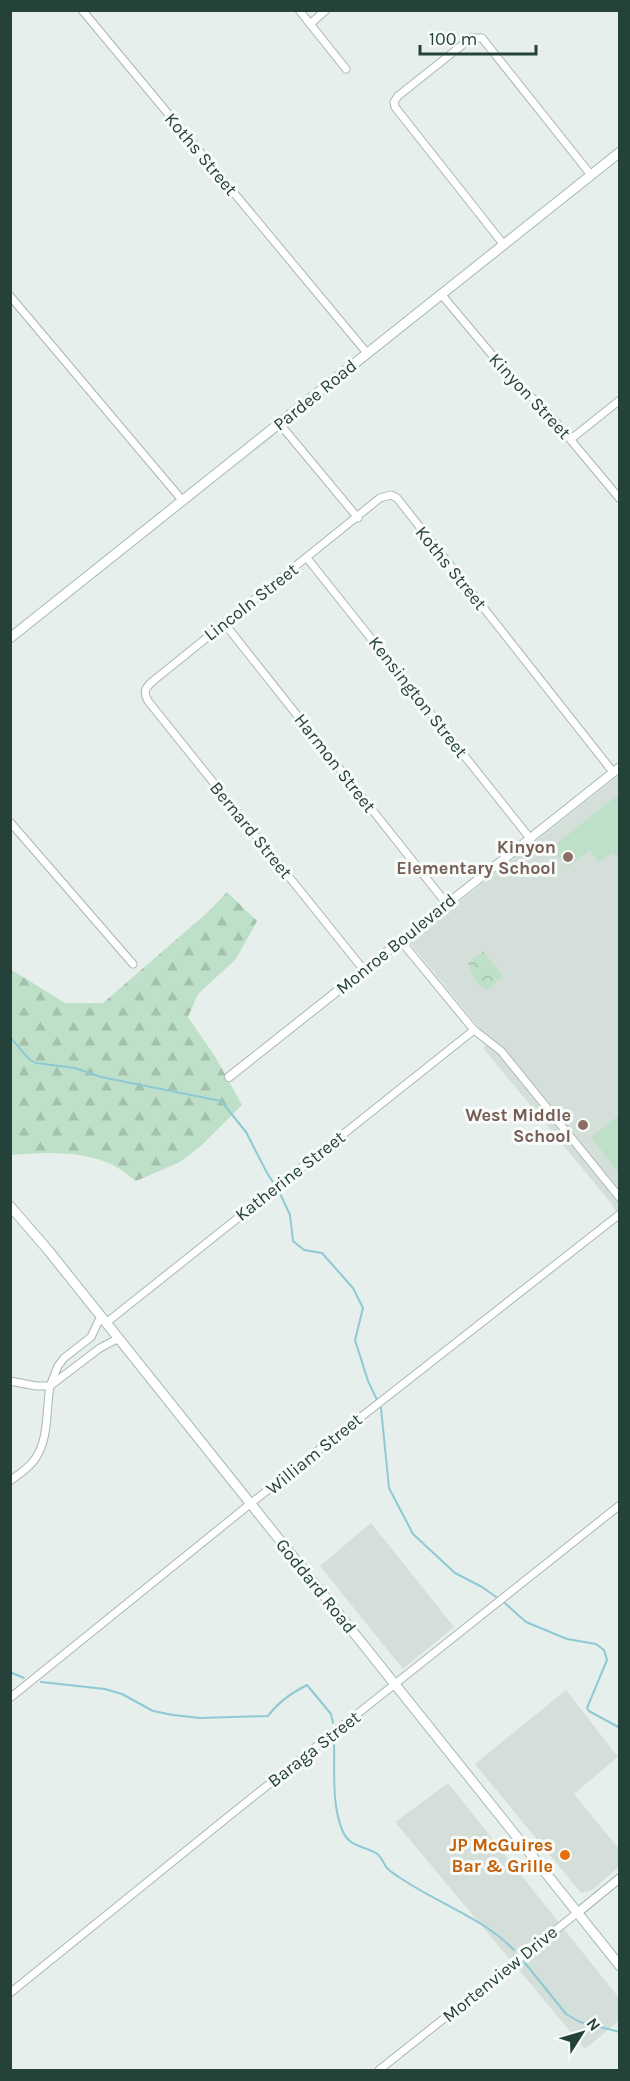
<svg xmlns="http://www.w3.org/2000/svg" width="630" height="2081" viewBox="0 0 630 2081" font-family="Karla,sans-serif">
  <defs>
    <pattern id="forest-firs" width="22" height="20" patternUnits="userSpaceOnUse" patternTransform="scale(1.5)"><rect width="22" height="20" fill="#bfe0c8"/><path d="M5 1l3.5 6h-7zM16 11l3.5 6h-7z" fill="#a4c1ad"/></pattern>
    <pattern id="park-crowns" width="20" height="18" patternUnits="userSpaceOnUse" patternTransform="scale(1.5)"><rect width="20" height="18" fill="#bfe0c8"/><path d="M2 6a3 3 0 1 1 6 0M12 15a3 3 0 1 1 6 0" fill="none" stroke="#a4c1ad"/></pattern>
  </defs>
  <rect width="100%" height="100%" fill="#e6efeb"/>
  <g fill="#d4dfda">
    <polygon points="619,775 619,1217 611,1203 483,1048 490,1041 409,942"/>
    <polygon points="371,1523 454,1627 403,1669 320,1566"/>
    <polygon points="566,1690 618,1757 574,1794 619,1849 619,1867 592,1890 581,1893 475,1764"/>
    <polygon points="448,1783 619,1998 619,2021 585,2049 395,1822"/>
  </g>
  <g fill="#bfe0c8">
    <polygon points="619,794 619,858 612,853 598,862 590,850 569,866 566,865 551,848"/>
    <polygon points="619,1115 619,1173 591,1137"/>
  </g>
  <path fill="url(#forest-firs)" d="M227,892L257,921L236,959L198,994L188,1017L216,1058L242,1105L202,1145L180,1162L136,1181C129,1176 121,1169 113,1165C84,1150 42,1152 11,1155L10,969L65,1003H103L209,911Z"/>
  <polygon fill="url(#park-crowns)" points="483,951 503,976 489,989 483,989 473,977 468,963"/>
  <g fill="none" stroke-linecap="round" stroke-linejoin="round">
    <g stroke="#8ec9d4" stroke-width="2">
      <polyline points="10,1037 29,1059 36,1063 75,1068 101,1077 221,1101 246,1132 267,1173 275,1185"/>
      <polyline points="278,1189 290,1215 293,1241 304,1250 322,1253 353,1288 363,1308 355,1340 368,1381 381,1408 389,1488 413,1534 455,1573 482,1587 506,1604 526,1622 567,1639 596,1644 604,1650 607,1660 587,1708 589,1711 620,1728"/>
      <polyline points="10,1672 24,1678"/>
      <path d="M41,1682L105,1689L122,1694L153,1711L173,1715L200,1718L268,1716C278,1702 291,1693 307,1685L331,1714L333,1723"/>
      <path d="M334,1740C335,1769 331,1805 343,1832C350,1847 364,1846 376,1853C382,1857 383,1863 387,1868C391,1872 397,1876 402,1879C439,1904 483,1918 514,1950"/>
      <polyline points="525,1963 566,2014 580,2022 620,2032"/>
    </g>
    <defs>
      <g id="minor">
        <polyline points="82,10 367,353"/>
        <polyline points="299,10 346,69"/>
        <polyline points="310,24 326,10"/>
        <polyline points="504,245 395,107 394,102 398,96 471,38 482,38 591,175"/>
        <polyline points="441,294 503,368 554,420 620,499"/>
        <polyline points="10,296 182,500"/>
        <polyline points="279,423 358,518"/>
        <polyline points="571,439 620,400"/>
        <polyline points="307,558 529,837"/>
        <polyline points="224,623 446,903"/>
        <polyline points="10,822 133,964"/>
        <polyline points="400,940 474,1030 501,1051 620,1198"/>
        <path d="M363,969L148,701C143,692 145,688 153,681L380,498L391,495L397,498L613,772"/>
        <polyline points="101,1316 91,1337 64,1358 58,1366 50,1386 100,1348 119,1338"/>
        <polyline points="106,1323 474,1030"/>
        <path d="M10,1381L36,1386H50C46,1409 49,1440 35,1459C29,1468 19,1474 10,1481"/>
        <polyline points="10,1698 250,1504 620,1214"/>
        <polyline points="10,1993 234,1812 620,1505"/>
        <polyline points="379,2070 577,1913"/>
      </g>
      <g id="tertiary">
        <polyline points="229,1077 620,767"/>
        <polyline points="577,1913 620,1878"/>
      </g>
      <g id="secondary">
        <polyline points="10,638 620,152"/>
        <polyline points="10,1206 48,1250 620,1966"/>
      </g>
    </defs>
    <use href="#minor" stroke="#a8b8b2" stroke-width="9"/>
    <use href="#tertiary" stroke="#a8b8b2" stroke-width="10"/>
    <use href="#secondary" stroke="#a4bbb3" stroke-width="11"/>
    <use href="#minor" stroke="#fff" stroke-width="7"/>
    <use href="#tertiary" stroke="#fff" stroke-width="8"/>
    <use href="#secondary" stroke="#fff" stroke-width="9"/>
  </g>
  <g fill="#8d6e63" stroke="#f7fbf9" stroke-width="2">
    <circle cx="568" cy="857" r="6"/>
    <circle cx="583" cy="1125" r="6"/>
  </g>
  <circle fill="#e8710a" stroke="#f7fbf9" stroke-width="2" cx="565" cy="1855" r="6"/>
  <g text-anchor="middle" dominant-baseline="central" stroke-width="6" stroke-linejoin="round" paint-order="stroke">
    <g font-size="18" fill="#24423a" stroke="#f7fbf9">
      <text transform="translate(201 154) rotate(50)">Koths Street</text>
      <text transform="translate(315 395) rotate(-39)">Pardee Road</text>
      <text transform="translate(530 396) rotate(47)">Kinyon Street</text>
      <text transform="translate(451 568) rotate(51)">Koths Street</text>
      <text transform="translate(251 602) rotate(-38)">Lincoln Street</text>
      <text transform="translate(418 697) rotate(52)">Kensington Street</text>
      <text transform="translate(335 763) rotate(52)">Harmon Street</text>
      <text transform="translate(251 830) rotate(51)">Bernard Street</text>
      <text transform="translate(396 944) rotate(-39)">Monroe Boulevard</text>
      <text transform="translate(290 1176) rotate(-38)">Katherine Street</text>
      <text transform="translate(314 1454) rotate(-39)">William Street</text>
      <text transform="translate(316 1586) rotate(51)">Goddard Road</text>
      <text transform="translate(314 1749) rotate(-38)">Baraga Street</text>
      <text transform="translate(500 1974) rotate(-39)">Mortenview Drive</text>
    </g>
    <g font-size="18" font-weight="bold" fill="#785e54" stroke="#f7fbf9" text-anchor="end">
      <text x="556" y="847">Kinyon<tspan x="556" dy="21">Elementary School</tspan></text>
      <text x="571" y="1115">West Middle<tspan x="571" dy="21">School</tspan></text>
    </g>
    <g font-size="18" font-weight="bold" fill="#c56008" stroke="#f7fbf9" text-anchor="end">
      <text x="553" y="1845">JP McGuires<tspan x="553" dy="21">Bar &amp; Grille</tspan></text>
    </g>
  </g>
  <rect width="630" height="2081" fill="none" stroke="#24423a" stroke-width="24"/>
  <g transform="translate(582 2033) rotate(53)" stroke="#f7fbf9" stroke-width="4.5" paint-order="stroke">
  <path d="M0-4.5L10 22L0 15L-10 22Z" fill="#24423a"/>
  <text y="-9" font-size="16" font-weight="bold" text-anchor="middle" fill="#24423a">N</text>
  </g>
  <path d="M420 45v9h116v-9" fill="none" stroke="#24423a" stroke-width="3"/>
  <text x="429" y="45" font-size="18" fill="#24423a" stroke="#f7fbf9" stroke-width="4.5" paint-order="stroke">100 m</text>
</svg>
